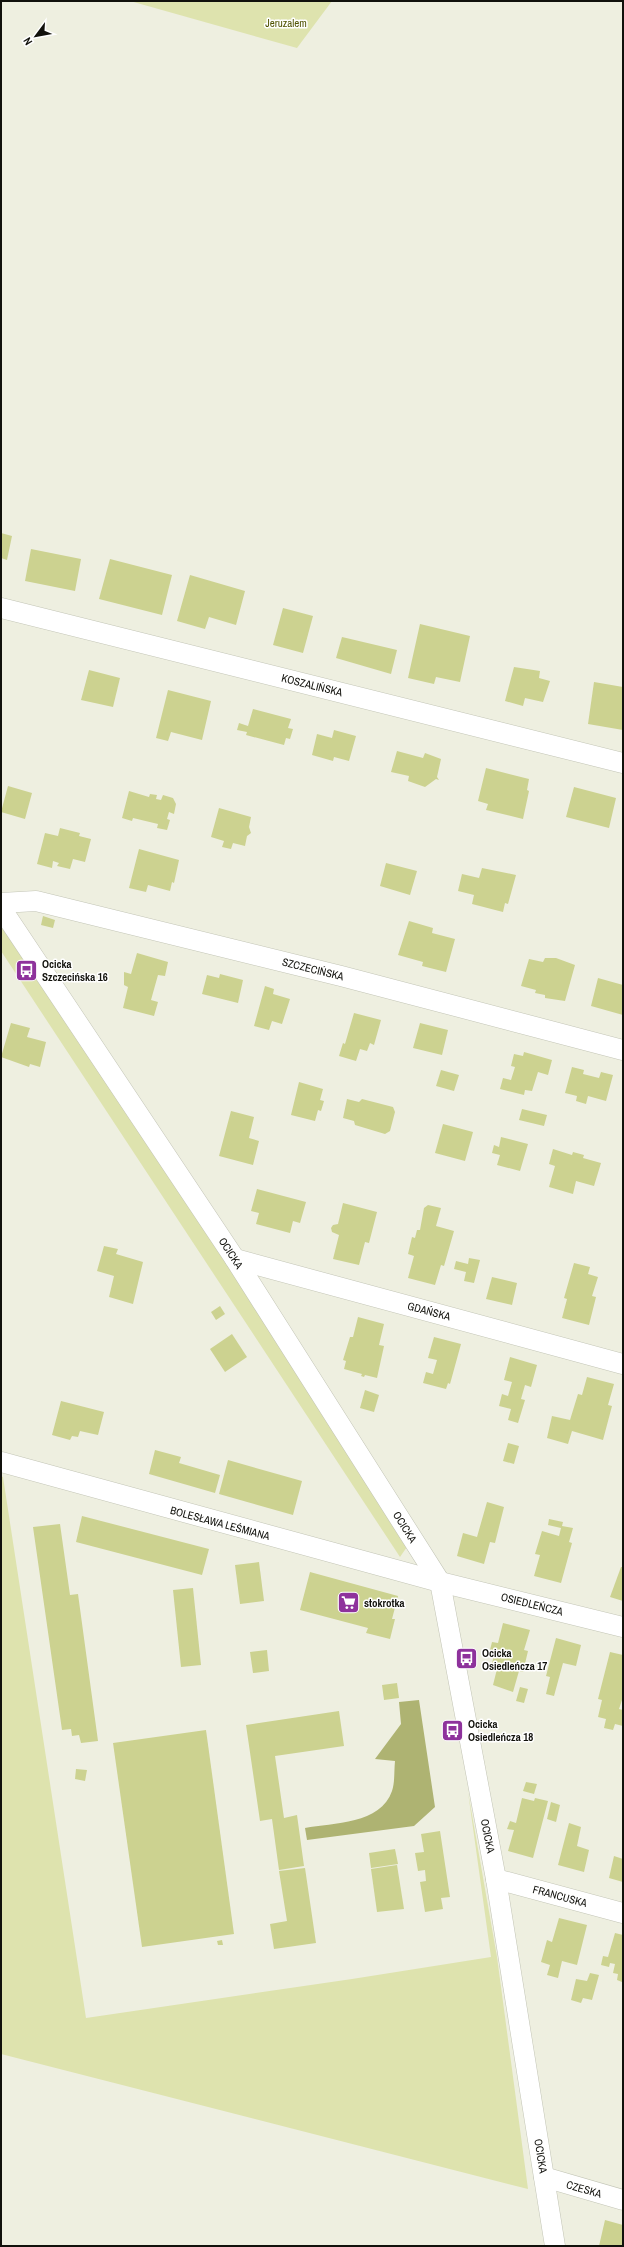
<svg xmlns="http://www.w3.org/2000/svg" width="624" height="2247" viewBox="0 0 624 2247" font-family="'Archivo Narrow',sans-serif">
  <rect width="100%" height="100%" fill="#eeefe0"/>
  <g fill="#dee3ae">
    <polygon points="130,1 332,1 297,48"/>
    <polygon points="1,921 93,1059 409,1544 400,1557 1,951"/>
    <polygon points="1,1476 3,1477 86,2018 352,1979 491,1957 468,1792 497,1957 528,2189 1,2054"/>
  </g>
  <path fill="#aeb372" d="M419,1700L435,1807L414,1826L307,1840L305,1828C333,1823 381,1824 392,1791C395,1782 394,1771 395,1761L375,1759L401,1724L399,1702Z"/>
  <g fill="#ccd290">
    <polygon points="1,533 12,536 7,560 1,558"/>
    <polygon points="31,549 81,559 75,591 25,581"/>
    <polygon points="110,559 172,575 162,615 99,599"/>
    <polygon points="190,575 245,591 236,625 209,617 205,629 177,621"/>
    <polygon points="283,608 313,616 303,653 273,645"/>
    <polygon points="420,624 470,636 460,682 436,677 434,684 408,678"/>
    <polygon points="342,637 397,650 391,674 336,658"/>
    <polygon points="514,667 540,671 539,678 550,681 543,702 525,698 523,706 505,701"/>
    <polygon points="89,670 120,678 113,707 81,700"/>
    <polygon points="594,682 623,687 623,730 588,724"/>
    <polygon points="168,690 211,701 202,740 171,732 168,741 156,738"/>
    <polygon points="253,709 291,719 288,728 293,729 290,739 286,738 284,745 246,735 247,732 237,730 239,723 248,726"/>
    <polygon points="334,730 356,736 349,761 334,757 333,761 312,755 317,734 332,738"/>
    <polygon points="397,751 423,758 425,753 441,759 437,777 439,780 436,779 425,787 408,781 409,776 391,772"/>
    <polygon points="486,768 529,779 527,790 529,791 523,819 486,810 488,804 478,801"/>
    <polygon points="8,786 32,793 25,819 1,812"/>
    <polygon points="574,787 616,798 609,828 566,817"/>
    <polygon points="129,791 149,797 150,794 157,795 156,799 161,800 163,795 173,798 176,804 174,814 169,812 167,819 170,820 167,830 157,828 158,824 133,818 132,821 122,818"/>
    <polygon points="219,808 251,817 249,827 251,833 247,836 245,846 233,843 231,849 222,847 224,841 211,837"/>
    <polygon points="60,828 80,833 79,836 91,839 85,862 73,859 70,869 57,866 59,863 53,861 52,868 37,864 45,833 58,836"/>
    <polygon points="139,849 179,860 174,883 172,882 170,891 148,885 146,892 129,888"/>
    <polygon points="386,863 417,871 410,895 380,886"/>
    <polygon points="482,868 516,875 508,904 505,903 503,912 472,904 474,895 458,891 462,874 479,878"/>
    <polygon points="43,916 55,920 53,928 41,925"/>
    <polygon points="409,921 433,928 432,933 455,939 446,972 422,966 423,962 398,955"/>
    <polygon points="137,953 168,962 165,976 158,975 151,1000 158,1002 154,1016 123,1008 128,987 124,985 124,972 131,974"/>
    <polygon points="545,958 556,958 575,965 565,1001 545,998 545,995 535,993 536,990 521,986 529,959 543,962"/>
    <polygon points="220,974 243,980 238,1003 202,994 207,975 219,978"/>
    <polygon points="598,978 623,985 623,1015 591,1006"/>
    <polygon points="265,986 274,989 273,994 290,999 282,1024 272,1021 269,1030 254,1026"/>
    <polygon points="354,1013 381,1020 374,1045 370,1043 367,1051 360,1049 356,1061 339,1056 343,1043 345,1044"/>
    <polygon points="11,1023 30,1028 27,1037 46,1042 40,1067 30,1064 29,1067 1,1057"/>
    <polygon points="420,1023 448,1030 442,1055 413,1048"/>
    <polygon points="524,1052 552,1060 548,1075 538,1072 532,1091 525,1090 524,1095 500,1089 503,1078 511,1080 515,1067 511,1066 514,1054 523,1056"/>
    <polygon points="572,1067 584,1070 583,1074 599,1078 601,1072 613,1075 606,1101 588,1096 586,1104 576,1101 577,1096 565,1093"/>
    <polygon points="441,1070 459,1075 454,1091 436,1086"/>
    <polygon points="299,1082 323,1089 320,1100 324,1101 321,1111 318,1110 315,1121 291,1115"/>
    <polygon points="347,1099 359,1102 362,1099 393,1107 395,1112 390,1131 385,1134 355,1125 354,1121 343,1118"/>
    <polygon points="522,1109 547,1115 544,1126 519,1120"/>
    <polygon points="231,1111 254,1117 249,1138 259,1141 253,1165 219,1156"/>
    <polygon points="443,1124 473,1132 465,1161 435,1153"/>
    <polygon points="501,1137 528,1144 520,1171 497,1165 500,1155 492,1153 494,1145 499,1147"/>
    <polygon points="553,1149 572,1155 573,1152 584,1155 583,1158 601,1163 594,1186 576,1181 573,1194 549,1187 555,1166 549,1164"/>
    <polygon points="257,1189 306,1202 300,1223 293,1221 290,1233 256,1224 259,1213 251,1211"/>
    <polygon points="343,1203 377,1212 369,1243 365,1242 359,1265 333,1259 339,1235 332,1232 331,1228 333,1225 338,1224"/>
    <polygon points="428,1205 441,1208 436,1226 454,1231 444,1266 441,1265 435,1285 408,1278 414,1256 408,1254 412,1237 415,1238 417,1230 420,1230 424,1208"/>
    <polygon points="104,1246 118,1249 116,1254 143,1262 133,1304 109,1297 114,1276 97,1271"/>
    <polygon points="469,1258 480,1260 474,1283 464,1281 466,1272 454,1269 456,1261 468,1264"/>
    <polygon points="574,1263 590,1267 588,1274 598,1277 592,1296 596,1297 589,1325 562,1318 567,1299 564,1298"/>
    <polygon points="492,1277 517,1283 512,1305 486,1299"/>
    <polygon points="220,1306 225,1314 216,1320 211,1312"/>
    <polygon points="358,1317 384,1324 379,1345 384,1346 377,1378 365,1375 364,1377 361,1376 362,1374 344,1369 346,1361 343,1360 350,1337 353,1337"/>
    <polygon points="232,1334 247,1357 225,1372 210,1349"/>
    <polygon points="434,1337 461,1344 450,1384 448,1383 446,1389 423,1383 426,1372 433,1374 437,1360 428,1358"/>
    <polygon points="510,1357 537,1365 531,1387 525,1385 521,1399 525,1400 518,1423 508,1420 511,1409 499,1406 502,1394 508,1396 512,1382 504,1380"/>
    <polygon points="587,1377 614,1384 608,1405 612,1406 603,1440 572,1431 568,1444 547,1438 552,1416 570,1420 578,1394 582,1395"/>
    <polygon points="365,1390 379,1395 374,1412 360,1408"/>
    <polygon points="61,1401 104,1412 98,1435 80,1431 78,1437 72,1436 70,1440 52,1435"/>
    <polygon points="508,1443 519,1446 514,1464 503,1461"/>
    <polygon points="155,1450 181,1457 179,1463 220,1475 215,1493 149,1474"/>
    <polygon points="228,1460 302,1481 293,1515 219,1494"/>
    <polygon points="487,1502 504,1507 495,1543 490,1542 484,1564 457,1556 463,1533 477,1537"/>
    <polygon points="82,1516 209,1549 202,1575 76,1542"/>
    <polygon points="549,1519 563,1522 562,1526 573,1528 569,1542 572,1543 561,1583 534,1576 540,1555 535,1554 542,1531 559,1536 561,1528 548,1525"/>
    <polygon points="60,1524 70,1595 78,1594 98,1741 81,1743 79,1735 72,1736 71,1729 62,1730 33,1527"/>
    <polygon points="259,1562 264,1601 240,1604 235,1565"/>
    <polygon points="621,1567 623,1567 623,1601 610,1597"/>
    <polygon points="310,1572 398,1596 392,1619 395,1619 390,1639 366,1633 368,1628 300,1610"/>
    <polygon points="193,1588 201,1665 181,1667 173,1590"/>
    <polygon points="503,1623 530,1630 524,1650 528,1651 523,1672 519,1671 513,1692 493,1685 497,1669 491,1667 495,1652 490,1650 492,1642 498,1643"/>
    <polygon points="556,1638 581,1645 576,1666 563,1663 554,1696 546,1694 550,1677 546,1676"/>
    <polygon points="267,1650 269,1671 253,1673 250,1652"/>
    <polygon points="610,1652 623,1655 623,1697 619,1709 623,1710 623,1726 615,1724 613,1730 604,1728 606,1719 598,1717 602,1700 598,1699"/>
    <polygon points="397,1683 399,1698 384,1700 382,1685"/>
    <polygon points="520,1687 528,1689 524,1703 516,1701"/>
    <polygon points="339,1711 344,1746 275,1756 284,1818 297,1815 304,1866 279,1870 272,1819 260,1821 246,1725"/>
    <polygon points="206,1730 234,1934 142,1947 113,1743"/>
    <polygon points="76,1769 87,1770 85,1781 75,1779"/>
    <polygon points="526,1782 537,1784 534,1794 523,1791"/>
    <polygon points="522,1798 534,1801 535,1798 548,1801 533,1858 508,1851 514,1830 507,1829 510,1821 516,1823"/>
    <polygon points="551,1802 560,1805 556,1822 547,1819"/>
    <polygon points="569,1823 581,1827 577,1846 589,1850 584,1872 558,1865"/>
    <polygon points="440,1831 450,1897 441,1898 443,1909 425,1912 420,1882 426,1881 425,1870 418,1871 415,1853 424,1852 421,1834"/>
    <polygon points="395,1849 398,1864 371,1868 369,1853"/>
    <polygon points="614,1856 623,1859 623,1882 609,1878"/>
    <polygon points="397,1865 404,1909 377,1912 371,1869"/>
    <polygon points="305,1868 316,1943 274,1949 270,1924 287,1921 279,1871"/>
    <polygon points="559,1918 587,1925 577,1965 562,1961 558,1978 547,1975 550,1965 541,1962 547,1940 552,1942"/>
    <polygon points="615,1933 623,1935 622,1982 617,1980 618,1974 613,1973 615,1964 610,1963 609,1967 601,1965 603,1956 608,1957"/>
    <polygon points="222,1940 223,1945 218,1945 217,1941"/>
    <polygon points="590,1973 599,1975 592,2000 583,1998 581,2003 571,2000 576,1979 587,1981"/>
    <polygon points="605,2220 623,2225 623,2246 599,2246"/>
  </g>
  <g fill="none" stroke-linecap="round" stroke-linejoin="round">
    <defs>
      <g id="minor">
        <polyline points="1,608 623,763"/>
        <polyline points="1,903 36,901 341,976 623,1050"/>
        <polyline points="1,908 235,1259 440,1582 496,1879 555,2246"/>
        <polyline points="235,1259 623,1364"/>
        <polyline points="1,1462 440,1582 623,1627"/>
        <polyline points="496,1879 623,1913"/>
        <polyline points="544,2177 623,2200"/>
      </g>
    </defs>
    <use href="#minor" stroke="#c3c5b6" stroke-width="21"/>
    <use href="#minor" stroke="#fff" stroke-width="20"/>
  </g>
  <defs>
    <symbol id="bus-square" viewBox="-11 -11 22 22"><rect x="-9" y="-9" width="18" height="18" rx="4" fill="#8e329c" stroke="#fff"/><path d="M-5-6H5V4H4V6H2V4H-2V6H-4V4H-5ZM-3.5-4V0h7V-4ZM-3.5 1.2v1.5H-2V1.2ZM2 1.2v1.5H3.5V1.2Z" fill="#fff"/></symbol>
    <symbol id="supermarket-square" viewBox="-11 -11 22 22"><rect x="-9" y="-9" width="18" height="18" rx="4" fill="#8e329c" stroke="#fff"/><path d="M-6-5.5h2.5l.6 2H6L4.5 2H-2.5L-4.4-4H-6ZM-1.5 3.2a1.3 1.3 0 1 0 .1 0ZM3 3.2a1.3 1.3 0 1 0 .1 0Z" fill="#fff"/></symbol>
  </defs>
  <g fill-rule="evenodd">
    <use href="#bus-square" x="14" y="958" width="25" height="25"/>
    <use href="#supermarket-square" x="336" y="1590" width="25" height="25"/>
    <use href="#bus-square" x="454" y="1646" width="25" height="25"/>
    <use href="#bus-square" x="440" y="1718" width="25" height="25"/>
  </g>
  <g text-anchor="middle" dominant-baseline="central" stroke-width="3" stroke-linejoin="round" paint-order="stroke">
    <g font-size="11" fill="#515404" stroke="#fff">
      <text x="286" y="23">Jeruzalem</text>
    </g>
    <g font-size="11" fill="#11110c" stroke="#fff">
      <text transform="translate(312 685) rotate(14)">KOSZALIŃSKA</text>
      <text transform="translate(313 969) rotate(14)">SZCZECIŃSKA</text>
      <text transform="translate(231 1253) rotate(57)">OCICKA</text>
      <text transform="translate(429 1311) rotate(15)">GDAŃSKA</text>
      <text transform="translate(220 1523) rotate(15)">BOLESŁAWA LEŚMIANA</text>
      <text transform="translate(405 1527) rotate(58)">OCICKA</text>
      <text transform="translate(532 1604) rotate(14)">OSIEDLEŃCZA</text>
      <text transform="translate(488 1836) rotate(79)">OCICKA</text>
      <text transform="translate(560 1896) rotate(15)">FRANCUSKA</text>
      <text transform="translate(541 2156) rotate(81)">OCICKA</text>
      <text transform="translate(584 2189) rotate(16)">CZESKA</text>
    </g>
    <g font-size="11" font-weight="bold" fill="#11110c" stroke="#fff" text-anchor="start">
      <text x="42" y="964">Ocicka<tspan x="42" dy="13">Szczecińska 16</tspan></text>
      <text x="364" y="1603">stokrotka</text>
      <text x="482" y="1653">Ocicka<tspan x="482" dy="13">Osiedleńcza 17</tspan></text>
      <text x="468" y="1724">Ocicka<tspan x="468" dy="13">Osiedleńcza 18</tspan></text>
    </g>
  </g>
  <rect width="624" height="2247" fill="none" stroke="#11110c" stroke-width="4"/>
  <g transform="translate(36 36) rotate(238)" stroke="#ffffff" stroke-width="3" paint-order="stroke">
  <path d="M0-3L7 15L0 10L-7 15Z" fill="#11110c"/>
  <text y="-6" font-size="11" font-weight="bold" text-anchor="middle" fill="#11110c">N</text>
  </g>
</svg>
